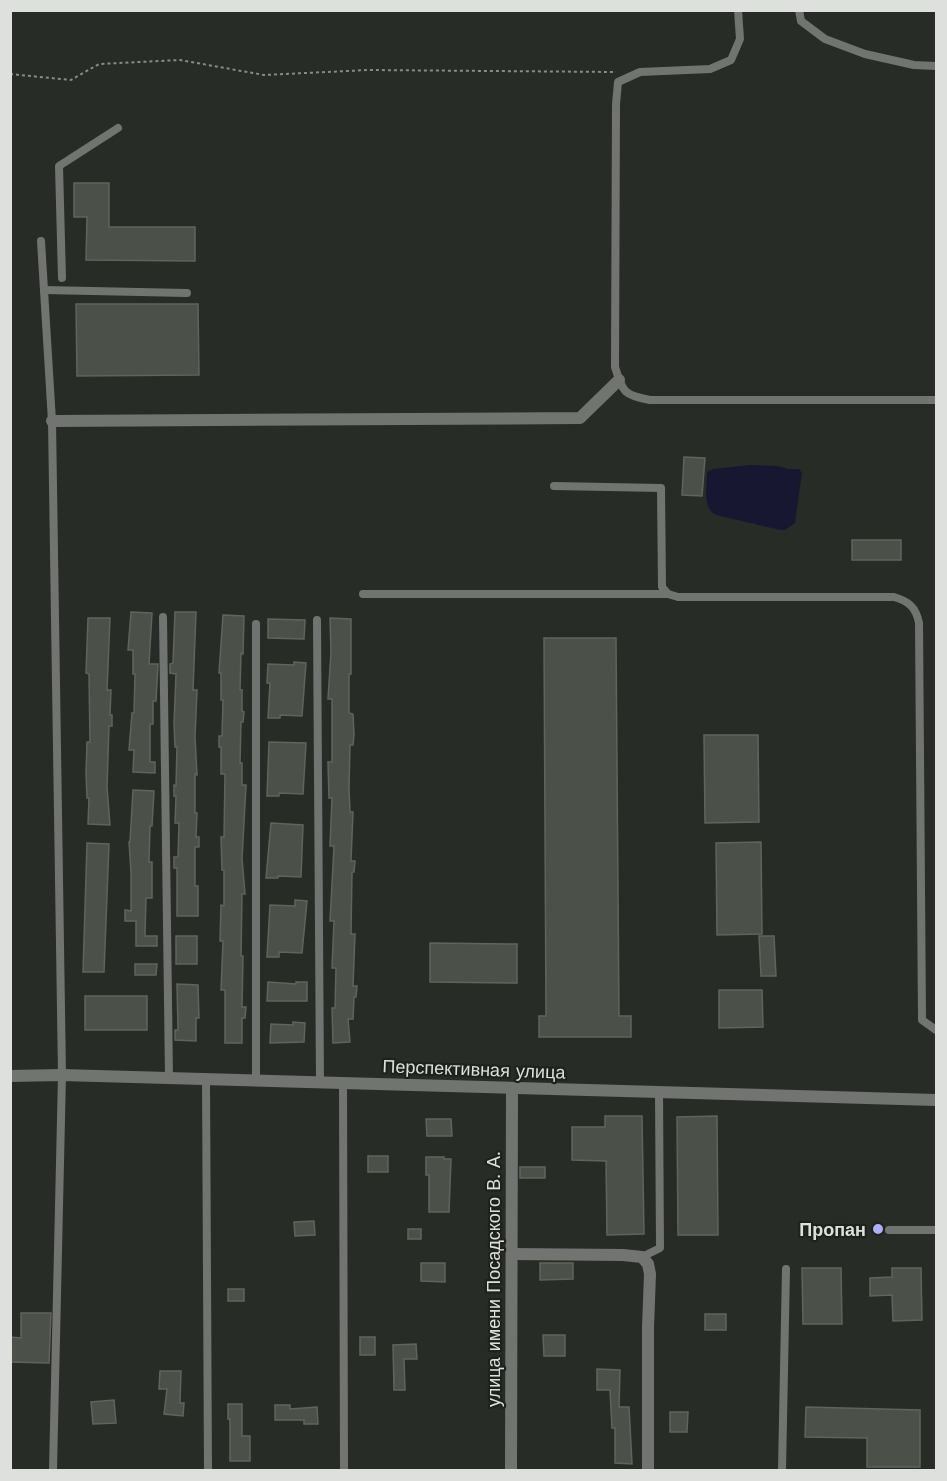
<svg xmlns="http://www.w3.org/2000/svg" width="947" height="1481" viewBox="0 0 947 1481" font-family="'Work Sans',sans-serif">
  <rect width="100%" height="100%" fill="#282c26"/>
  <path fill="#181731" d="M749,465L778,466L788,469H799L802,473L795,523L785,530H780L716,515C702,508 707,487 707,472L713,469Z"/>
  <g fill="#4b5049" stroke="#5f645d" stroke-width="1.5">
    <polygon points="74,183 109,183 109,227 195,227 195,261 86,260 87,217 74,217"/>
    <polygon points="76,304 198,304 199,375 77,376"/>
    <polygon points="684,457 705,458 702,496 682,495"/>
    <rect x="852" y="540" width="49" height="20"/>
    <polygon points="131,612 152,613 149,664 158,664 156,701 153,701 153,724 150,724 150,762 155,762 155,773 133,772 134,750 129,750 132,713 134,713 135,674 133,674 133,650 128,650"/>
    <polygon points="175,612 196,612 193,690 197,690 195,737 197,775 195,774 195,813 197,813 196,837 199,837 199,847 195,847 195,886 198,886 198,916 177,916 177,868 174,868 174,857 178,857 179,823 175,823 176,796 174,796 174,785 176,786 177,747 175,747 174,724 176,674 170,673 170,664 173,663"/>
    <polygon points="223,615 244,616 243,654 241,653 240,690 242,690 242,711 244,712 243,722 241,722 240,763 242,763 242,785 246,785 242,859 245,894 242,894 241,956 243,956 242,1007 246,1007 245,1018 242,1018 242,1043 225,1043 225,990 221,990 223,941 220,941 221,905 224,906 224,870 222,870 221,837 224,837 225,774 221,774 221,747 219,747 219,736 222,736 223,700 221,700 221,673 219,673"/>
    <polygon points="88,618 110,618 107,690 111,690 110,715 112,715 112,726 109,726 107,787 110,825 88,824 89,798 87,798 86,773 87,742 90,742 89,674 86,673"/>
    <polygon points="330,618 351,619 351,674 349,674 349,713 353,714 354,735 353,745 350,745 349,788 350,812 353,812 351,861 355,861 354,872 352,872 351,934 355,934 353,986 357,986 356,997 354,997 353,1019 348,1019 350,1042 333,1043 332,1008 335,1008 336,968 332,968 334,921 330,921 334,846 330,846 332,798 329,798 328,762 332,762 332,699 328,699 331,652"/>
    <polygon points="268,619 305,620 304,639 268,638"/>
    <polygon points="544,638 616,638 619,1016 631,1016 631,1037 539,1037 539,1016 546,1016"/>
    <polygon points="294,662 306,663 302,716 280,715 280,718 268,718 270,683 267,683 268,664 294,665"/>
    <polygon points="704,735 758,735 759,822 705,823"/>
    <polygon points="269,742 306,743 303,794 279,793 279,796 267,796"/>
    <polygon points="133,790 154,791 152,826 150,826 149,862 152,862 152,898 146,898 145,936 157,936 157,946 136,946 136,921 125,921 125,910 131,911 131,872 129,842 130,842"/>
    <polygon points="271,823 303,825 301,877 278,876 278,878 266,878"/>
    <polygon points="761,842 762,934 717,935 716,843"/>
    <polygon points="87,843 109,844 104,972 83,972"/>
    <polygon points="295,900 307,901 302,953 279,952 279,957 267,957 270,905 295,906"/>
    <rect x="176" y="936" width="21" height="28"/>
    <polygon points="759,936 774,936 776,976 761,976"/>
    <polygon points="430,943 517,944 517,983 430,982"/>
    <polygon points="135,964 157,964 156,975 135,975"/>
    <polygon points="268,982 296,984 296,982 307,982 307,1001 267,1001"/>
    <polygon points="177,984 198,985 199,1018 196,1018 196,1041 175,1040 175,1030 178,1030"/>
    <polygon points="719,990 762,990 763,1027 719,1028"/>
    <rect x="85" y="996" width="62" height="34"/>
    <polygon points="293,1022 305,1023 304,1042 270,1043 271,1024 293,1025"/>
    <polygon points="605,1116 642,1116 644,1234 607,1235 606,1161 572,1160 572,1127 605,1127"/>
    <polygon points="717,1116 718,1235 678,1235 677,1117"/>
    <polygon points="426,1119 451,1119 452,1136 427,1136"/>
    <rect x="368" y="1156" width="20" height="16"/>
    <polygon points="426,1157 444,1157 444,1159 451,1159 449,1212 429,1212 429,1175 426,1175"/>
    <rect x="520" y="1167" width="25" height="11"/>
    <polygon points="314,1221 315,1235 295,1236 294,1222"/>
    <rect x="408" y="1229" width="13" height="10"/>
    <polygon points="421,1263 445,1263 445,1282 421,1281"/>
    <polygon points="540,1263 573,1263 573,1279 540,1280"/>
    <polygon points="802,1268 841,1268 842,1324 803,1324"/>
    <polygon points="892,1268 921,1268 922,1320 893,1321 892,1295 870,1296 870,1278 892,1277"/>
    <rect x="228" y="1289" width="16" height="12"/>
    <polygon points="21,1313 51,1313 49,1363 10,1362 10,1337 21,1338"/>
    <rect x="705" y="1314" width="21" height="16"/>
    <polygon points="543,1335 565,1335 565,1356 544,1356"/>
    <rect x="360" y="1337" width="15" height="18"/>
    <polygon points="416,1344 417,1359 404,1359 405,1390 394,1390 393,1345"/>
    <polygon points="597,1369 620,1370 619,1407 629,1407 632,1464 615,1463 615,1428 612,1428 610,1390 597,1390"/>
    <polygon points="160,1371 181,1371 180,1403 184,1403 183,1416 164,1414 167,1389 159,1389"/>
    <polygon points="114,1400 116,1423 93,1424 91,1402"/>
    <polygon points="228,1404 242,1404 242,1436 250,1436 250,1461 230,1461 230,1419 228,1419"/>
    <polygon points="275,1405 290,1405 290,1409 317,1407 318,1424 304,1424 304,1420 275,1420"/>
    <polygon points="806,1407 920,1410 920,1467 867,1467 867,1438 805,1437"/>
    <polygon points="670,1412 688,1412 687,1432 670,1432"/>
  </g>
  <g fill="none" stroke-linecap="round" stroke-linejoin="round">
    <polyline stroke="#888c87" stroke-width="2" stroke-dasharray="3 3" stroke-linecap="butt" points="10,74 71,80 99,64 180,60 264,75 368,70 616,72"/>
    <g stroke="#727471" stroke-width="8">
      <path d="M738,10L740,39L731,60L710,69L640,72L618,82L616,104L615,367C623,392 623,395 650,400H936"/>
      <polyline points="799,10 801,21 825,39 865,54 914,65 936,66"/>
      <polyline points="41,241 52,421 62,1075 53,1470"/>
      <polyline points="62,278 59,166 118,128"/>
      <polyline points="44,290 187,293"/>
      <path d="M554,486L661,488L662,587L668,594L678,597H894C908,601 916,607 919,623L922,1020L936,1030"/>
      <polyline points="363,594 668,594"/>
      <polyline points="163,617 169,1078"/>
      <polyline points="317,620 320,1083"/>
      <polyline points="206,1079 208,1470"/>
      <polyline points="256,1081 256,624"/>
      <polyline points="343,1083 344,1470"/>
      <polyline points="889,1230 936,1230"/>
      <polyline points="642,1257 660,1248 659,1092"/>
      <polyline points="782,1470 786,1269"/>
    </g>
    <g stroke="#727471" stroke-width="12">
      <polyline points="52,421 580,418 619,380"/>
      <polyline points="10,1076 62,1075 936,1100"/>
      <polyline points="512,1254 623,1255 642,1257 648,1264 650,1274 648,1327 648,1470"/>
      <polyline points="511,1470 512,1088"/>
    </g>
  </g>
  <circle fill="#aeaefb" stroke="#1e221d" stroke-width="2" cx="878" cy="1229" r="6"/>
  <g text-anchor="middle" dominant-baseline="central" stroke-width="4.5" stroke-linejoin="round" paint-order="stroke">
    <g font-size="18" fill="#dde0dc" stroke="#1e221d">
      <text transform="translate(474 1069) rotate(2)">Перспективная улица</text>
      <text transform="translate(493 1279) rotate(-90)">улица имени Посадского В. А.</text>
    </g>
    <g font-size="18" font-weight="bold" fill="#dde0dc" stroke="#1e221d" text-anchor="end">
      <text x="866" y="1229">Пропан</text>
    </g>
  </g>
  <rect width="947" height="1481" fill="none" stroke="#dde0dc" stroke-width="24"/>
</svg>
